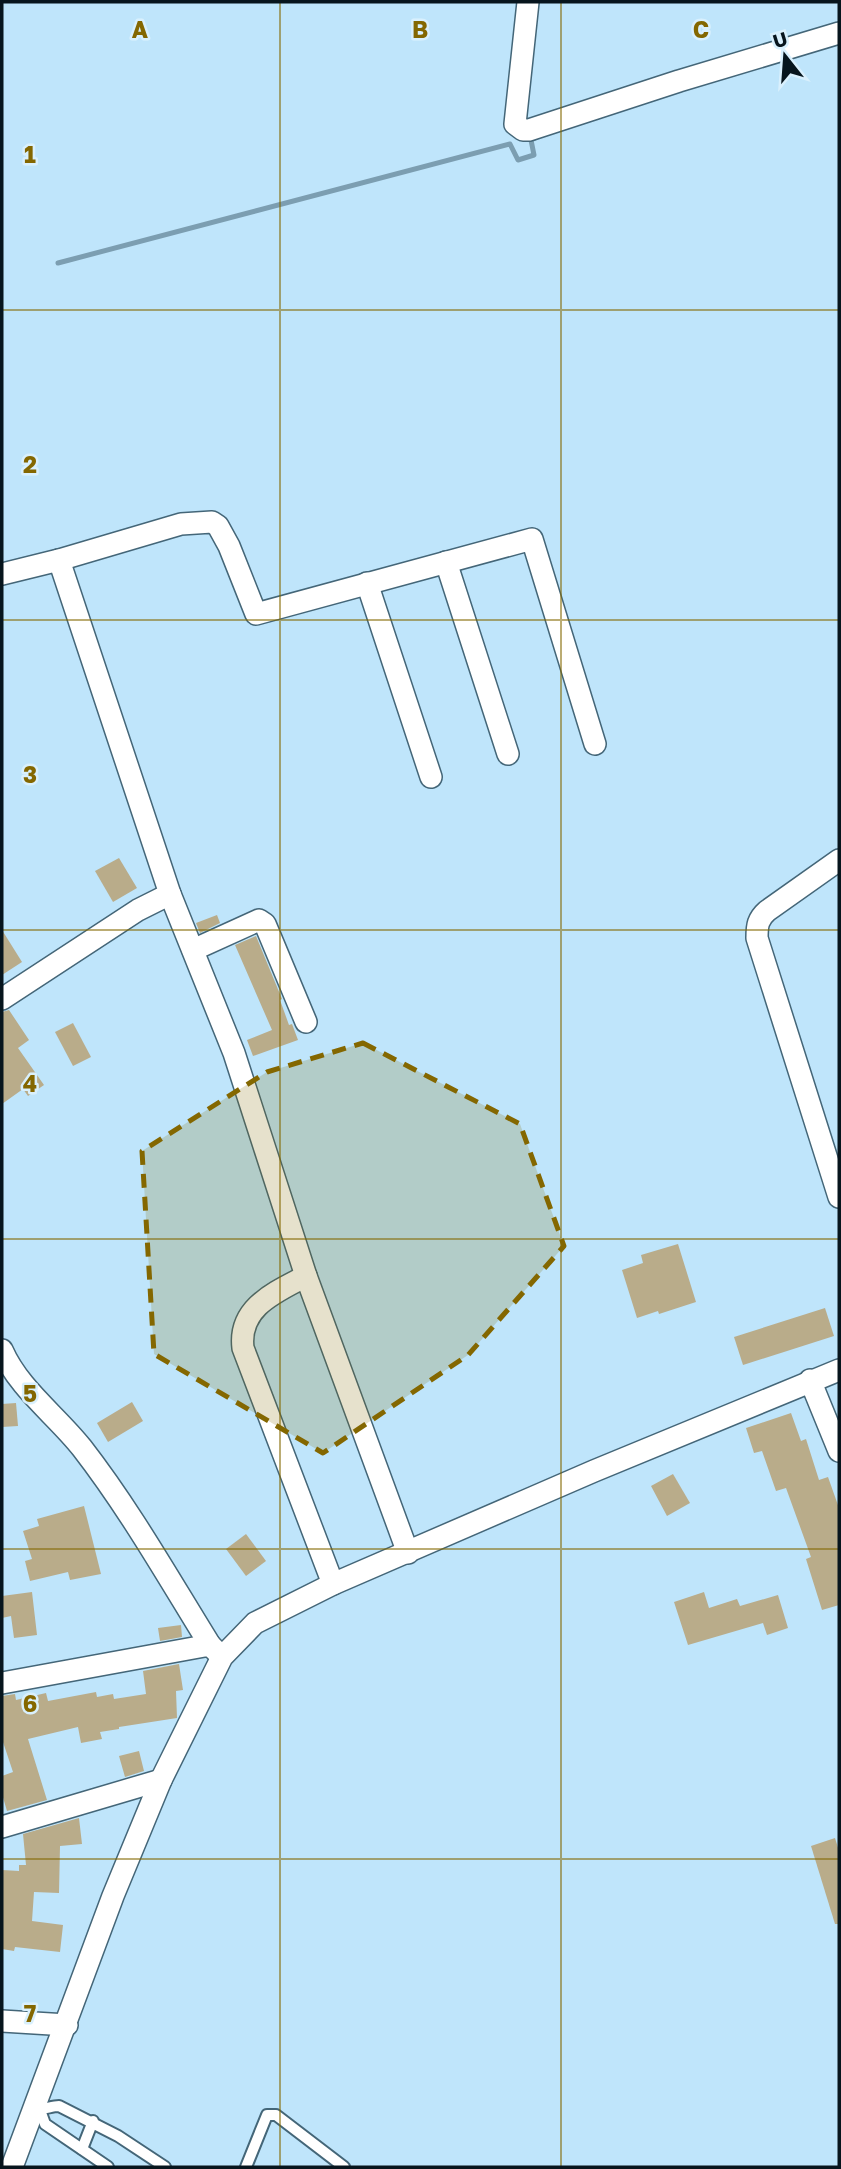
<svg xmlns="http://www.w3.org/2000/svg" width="841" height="2169" viewBox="0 0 841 2169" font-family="'Golos Text',sans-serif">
  <rect width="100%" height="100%" fill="#bfe5fb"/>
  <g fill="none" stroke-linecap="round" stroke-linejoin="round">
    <polyline stroke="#7c9eb1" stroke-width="5" points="58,263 510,144 518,160 534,155 531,140 537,137"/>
  </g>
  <g fill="#b9ac8a">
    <polygon points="119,858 137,888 113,902 95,871"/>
    <polygon points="217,915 220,923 200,933 196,923"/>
    <polygon points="2,930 22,962 2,975"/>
    <polygon points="256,936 282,999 280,1000 289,1025 292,1024 298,1040 253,1056 247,1040 272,1030 235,945"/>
    <polygon points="9,1010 29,1040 18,1048 44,1085 28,1096 23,1089 2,1104 2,1012"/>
    <polygon points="73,1023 91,1057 73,1066 55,1032"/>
    <polygon points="678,1244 696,1302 659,1314 658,1311 637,1318 622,1270 643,1263 641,1255"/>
    <polygon points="825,1308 834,1336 743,1365 734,1337"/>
    <polygon points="132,1402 143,1421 108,1442 97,1423"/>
    <polygon points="16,1403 18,1426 2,1427 2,1404"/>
    <polygon points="791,1413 801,1441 806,1439 819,1480 828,1477 839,1508 839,1605 822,1610 806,1559 811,1557 786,1488 776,1491 762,1451 754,1453 746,1428"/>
    <polygon points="673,1474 690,1503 667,1516 651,1486"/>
    <polygon points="84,1506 101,1574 70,1580 68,1572 30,1581 25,1561 32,1559 23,1531 39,1526 37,1519"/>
    <polygon points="246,1534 266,1561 246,1576 226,1549"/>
    <polygon points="32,1592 37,1635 14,1638 11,1616 2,1618 2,1596"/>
    <polygon points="704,1592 709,1608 737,1599 740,1606 778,1595 788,1628 767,1635 763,1623 688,1645 674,1602"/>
    <polygon points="181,1625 182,1637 160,1641 158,1628"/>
    <polygon points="179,1664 183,1690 176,1691 177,1718 119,1727 119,1729 100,1732 102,1739 81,1743 78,1727 28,1739 47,1800 7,1811 2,1794 2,1776 13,1772 2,1739 2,1696 15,1694 16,1700 46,1693 48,1701 96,1692 97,1697 113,1694 114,1699 146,1694 143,1671"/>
    <polygon points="139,1751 144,1771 125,1777 119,1756"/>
    <polygon points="79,1818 82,1844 60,1846 59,1893 34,1892 32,1921 63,1925 60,1952 15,1947 14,1951 2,1949 2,1870 19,1871 19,1865 26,1865 23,1834"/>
    <polygon points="835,1838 839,1851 839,1924 835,1924 811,1846"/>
  </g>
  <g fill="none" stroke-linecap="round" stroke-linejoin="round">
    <defs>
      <g id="lane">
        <path d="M34,2108C42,2111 50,2106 59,2106L118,2136L165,2167"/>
        <polyline points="40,2110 45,2124 108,2167"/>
        <polyline points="82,2149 93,2121"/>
        <polyline points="246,2167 267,2115 276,2115 344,2167"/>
      </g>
      <g id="street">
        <polyline points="528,2 515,124 523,130 529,130 679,81 839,33"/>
        <polyline points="59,560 170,894 234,1053 306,1276 408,1553"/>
        <polyline points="446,562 508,754"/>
        <polyline points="2,574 59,560 181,524 212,522 218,526 229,546 256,614 532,539 595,744"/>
        <polyline points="367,583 431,777"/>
        <path d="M839,860L767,911C758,919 757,925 757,938L839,1197"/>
        <polyline points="193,950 259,920 265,924 306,1022"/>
        <polyline points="2,999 138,910 170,894"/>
        <path d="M306,1276C276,1292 238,1307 243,1348L333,1584"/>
        <path d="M2,1350C19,1389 56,1415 82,1448C130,1510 169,1579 210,1645"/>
        <polyline points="810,1380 839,1451"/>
        <polyline points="2,1683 210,1645 218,1653"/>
        <polyline points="2,1827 161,1780"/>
        <polyline points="2,2021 67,2025"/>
        <polyline points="12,2167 113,1896 161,1780 222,1657 255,1623 333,1584 594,1471 839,1370"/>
      </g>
    </defs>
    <use href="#lane" stroke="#446678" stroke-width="14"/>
    <use href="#street" stroke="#446678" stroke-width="24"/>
    <use href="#lane" stroke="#fff" stroke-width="10"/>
    <use href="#street" stroke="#fff" stroke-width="21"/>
  </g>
  <path fill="#846700" fill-opacity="0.2" stroke="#846700" stroke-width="5" stroke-dasharray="14 9" stroke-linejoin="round" d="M363,1043L520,1124L564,1246L468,1355L323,1453L154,1354L142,1151L267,1072Z"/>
  <path fill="none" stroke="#846700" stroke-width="2" stroke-opacity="0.55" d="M280,2V2167M561,2V2167M2,310H839M2,620H839M2,930H839M2,1239H839M2,1549H839M2,1859H839"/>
  <g font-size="23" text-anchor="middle" font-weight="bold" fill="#846700" stroke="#d9f0fd" stroke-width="5" stroke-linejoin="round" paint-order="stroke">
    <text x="140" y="38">A</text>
    <text x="420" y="38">B</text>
    <text x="701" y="38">C</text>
    <text x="30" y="163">1</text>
    <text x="30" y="473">2</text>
    <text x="30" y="783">3</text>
    <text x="30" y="1092">4</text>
    <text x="30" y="1402">5</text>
    <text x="30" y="1712">6</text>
    <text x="30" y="2022">7</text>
  </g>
  <rect width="841" height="2169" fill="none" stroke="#07151d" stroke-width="7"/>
  <g transform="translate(785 56) rotate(343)" stroke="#d9f0fd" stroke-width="5" paint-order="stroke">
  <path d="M0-5L12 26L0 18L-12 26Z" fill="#07151d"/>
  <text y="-10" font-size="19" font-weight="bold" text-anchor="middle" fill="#07151d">U</text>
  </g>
</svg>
